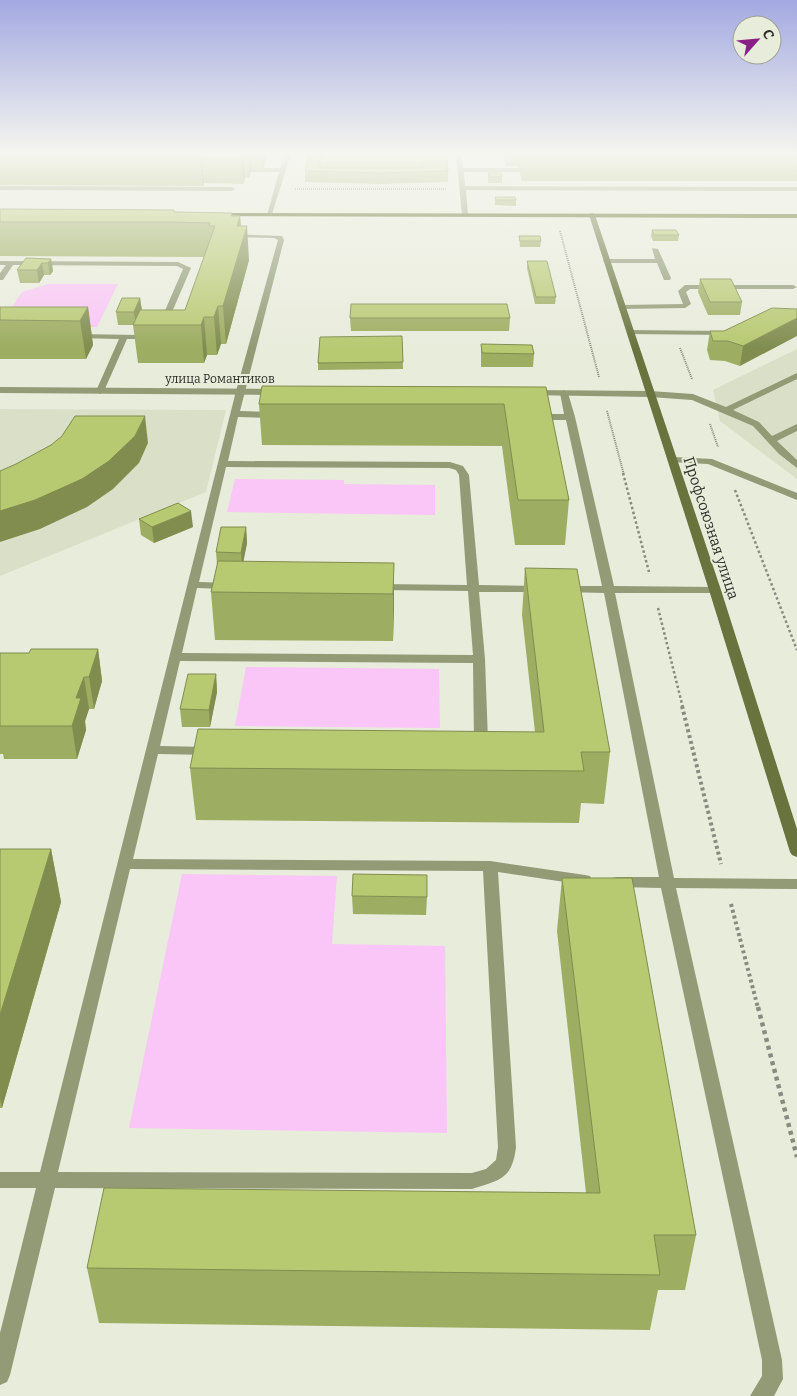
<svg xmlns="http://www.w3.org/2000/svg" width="797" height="1396" viewBox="0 0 797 1396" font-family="Bitter,serif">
  <rect width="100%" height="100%" fill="#e8ecdb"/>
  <g fill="#dae0c8">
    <polygon points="797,349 797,479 720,421 713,390"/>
    <polygon points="0,409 226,410 206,492 0,576"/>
  </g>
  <g fill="#fac5f7">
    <polygon points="48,284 118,284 97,327 31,327 8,313 22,292"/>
    <polygon points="235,479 344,480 344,484 435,485 435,515 227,512"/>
    <polygon points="246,667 439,669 440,728 235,726"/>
    <polygon points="182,874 337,876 332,944 445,946 447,1133 129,1128"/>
  </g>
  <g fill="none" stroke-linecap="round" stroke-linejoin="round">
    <g stroke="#888b7f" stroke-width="2" stroke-dasharray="1 1" stroke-linecap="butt">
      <polyline points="295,189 446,189"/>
      <polyline points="560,231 599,377"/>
      <polyline points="680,348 692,379"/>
      <polyline points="607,411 624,475"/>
      <polyline points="710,424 718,447"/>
    </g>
    <g stroke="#888b7f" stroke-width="2.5" stroke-dasharray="2.5 2.5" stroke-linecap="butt">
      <polyline points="623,473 649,572"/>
      <polyline points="735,490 797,650"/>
      <polyline points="658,608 683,708"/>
    </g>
    <g stroke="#888b7f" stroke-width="4" stroke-dasharray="3 3" stroke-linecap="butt">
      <polyline points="682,706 721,864"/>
      <polyline points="731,904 758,1008"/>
    </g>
    <polyline stroke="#888b7f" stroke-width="4.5" stroke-dasharray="4 4" stroke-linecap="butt" points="758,1007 797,1157"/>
    <g fill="#929a76" fill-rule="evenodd">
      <polygon points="285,154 291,154 272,214 267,215 279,172 252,172 249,170 252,168 280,168"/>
      <polygon points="456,154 462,154 463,168 519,168 522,170 519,172 464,172 465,186 797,187 797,191 466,190 468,215 465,217 462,215"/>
      <polygon points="0,186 232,187 235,189 232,191 0,190"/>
      <path d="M230,234L282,236L284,240L240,411L275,412L280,415L275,418L238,417L228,461L450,462L463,466L469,475L479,585L540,586L546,589L540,592H479L485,659L488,741L482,749L477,750L470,746L474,741L473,663L180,661L160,746L209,747L216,751L209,755L158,754L133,859L490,861L585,875L590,876L592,880L590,884L585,885L498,872L516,1147C512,1179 501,1180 472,1189L55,1188L10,1375L7,1382L0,1385V1333L36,1188H0V1172H40L236,391L278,240L274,238L232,237L230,236ZM226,467L449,468L456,470L459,475L467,585L378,584L372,587L378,590L468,591L473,655L182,653L197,588L228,589L234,586L228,583L199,582ZM130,869L483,871L498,1147L496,1160L486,1169L472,1173L58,1172Z"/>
      <polygon points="652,248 658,249 671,278 670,280 664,280 657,263 607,263 603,261 607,259 655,259"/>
      <polygon points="0,261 178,262 191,268 163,333 141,339 127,339 104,391 100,394 96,391 119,339 74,338 70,336 74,334 140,335 157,329 183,269 177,266 13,265 3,280 0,280 0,273 6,265 0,265"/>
      <polygon points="685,285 793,285 797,287 793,289 690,289 686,292 691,304 685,308 622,309 618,307 622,305 683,304 678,291"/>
      <polygon points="628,330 725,331 729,333 725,335 631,334 627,332"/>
      <polygon points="797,373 797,379 733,410 759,422 772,436 797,424 797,431 777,441 797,460 797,468 779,454 753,426 692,400 650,397 646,394 650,391 693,394 726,407"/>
      <polygon points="564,390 568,393 575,417 614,586 715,587 721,590 715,593 615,593 674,878 797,879 797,889 676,888 782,1360 783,1379 774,1396 750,1396 762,1376 762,1360 661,888 617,887 612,886 610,882 612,878 617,877 659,877 604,593 565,592 559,589 565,586 602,586 566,420 535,420 530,417 535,414 564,414 560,393"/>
      <polygon points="673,457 712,459 797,493 797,500 708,464 670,462 670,458"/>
    </g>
    <g fill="#929a76" fill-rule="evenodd">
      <polygon points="0,387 277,389 281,392 277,395 0,393"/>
      <polygon points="530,390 650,391 654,394 650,397 527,395 527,391"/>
    </g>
    <polygon fill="#68733d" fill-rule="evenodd" points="592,213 595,215 721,590 797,829 797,857 792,855 790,852 709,590 589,215"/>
    <polygon fill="#4c5808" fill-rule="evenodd" points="213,213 797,214 797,218 215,216 212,214"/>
  </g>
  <g fill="#9dad61">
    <polygon points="0,154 268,154 263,169 252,169 249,178 245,178 243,184 204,183 203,186 0,185"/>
    <polygon points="309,154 446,154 448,171 448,182 379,184 305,182 305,171"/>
    <polygon points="503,154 797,154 797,181 522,181 518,166 506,166"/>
    <polygon points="488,173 502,177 502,183 488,183"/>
    <polygon points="495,197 516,200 516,206 495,205"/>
    <polygon points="0,209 174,210 175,212 240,216 241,226 249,260 226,344 221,344 217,355 207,355 204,363 138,363 133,325 118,325 116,312 140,298 142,310 185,310 204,257 0,256"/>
    <polygon points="652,230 679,235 678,241 653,241 651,236"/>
    <polygon points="519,236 541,241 540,247 520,247"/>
    <polygon points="51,259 53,271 50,275 44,275 39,283 20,283 17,270"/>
    <polygon points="527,261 556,297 555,304 535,304 527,268"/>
    <polygon points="700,279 742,302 740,315 708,315 698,292"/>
    <polygon points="0,307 88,307 93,345 86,359 0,359"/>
    <polygon points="772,308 740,366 725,361 710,360 707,350 710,331 724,331"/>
    <polygon points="350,318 510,318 509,331 351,331"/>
    <polygon points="402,336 403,369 318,370 318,363"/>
    <polygon points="481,344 534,354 533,367 481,367"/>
    <polygon points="546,387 569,500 565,545 515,545 502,446 262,445 259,404"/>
    <polygon points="139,519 193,527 154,543 141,535"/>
    <polygon points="246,527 247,543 243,562 394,563 393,641 215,640 211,592 217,565 216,552"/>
    <polygon points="525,568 610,752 604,804 581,803 579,823 196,820 190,768 535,732 522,615"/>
    <polygon points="98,649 102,681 94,709 89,709 85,721 86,730 77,759 4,759 3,754 0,754 0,653 29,653"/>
    <polygon points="216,674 217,692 210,727 182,727 180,709"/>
    <polygon points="0,849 51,849 61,902 2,1108 0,1108"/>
    <polygon points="562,878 696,1235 685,1290 658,1290 650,1330 99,1323 87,1268 586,1193 557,931"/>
    <polygon points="352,896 427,897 426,915 353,914"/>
  </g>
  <g fill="#808d4f">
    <polygon points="201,154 205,154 202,158 204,183 203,186 200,155"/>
    <polygon points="243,154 245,178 243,184 242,158"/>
    <polygon points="248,154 251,154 252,169 249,178"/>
    <polygon points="262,154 268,154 263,169"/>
    <polygon points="240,216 242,242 247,226 249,260 226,344 223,306 237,226"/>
    <polygon points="51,259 53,271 50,275 48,263"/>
    <polygon points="42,263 44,275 39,283 37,270"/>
    <polygon points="140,298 142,311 136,325 134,312"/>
    <polygon points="218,306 221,344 217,355 214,317"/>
    <polygon points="88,307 93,345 86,359 80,321"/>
    <polygon points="204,317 207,355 204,363 201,325"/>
    <polygon points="797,318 797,336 740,366 743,346"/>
    <polygon points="145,416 148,443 139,463 113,489 87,507 40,529 0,542 0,511"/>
    <polygon points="191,511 193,527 154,543 152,527"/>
    <polygon points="246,527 247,543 242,569 241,553"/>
    <polygon points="394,563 394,609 393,641 393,594"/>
    <polygon points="98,649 102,681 94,709 89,677"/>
    <polygon points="216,674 217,692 210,727 209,710"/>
    <polygon points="84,677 89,709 85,721 86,730 77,759 72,726 76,698"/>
    <polygon points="51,849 61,902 2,1108 0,1099 0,1015"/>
  </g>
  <g fill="#b7c971" stroke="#808d4f">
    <polygon points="0,154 201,154 200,155"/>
    <polygon points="203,154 243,154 242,158 202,158"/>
    <polygon points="309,154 322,154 320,163 320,168 423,168 423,154 446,154 448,171 379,173 305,171"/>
    <polygon points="322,154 423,154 423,163 320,163"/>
    <rect x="523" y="154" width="44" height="1"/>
    <polygon points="488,173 501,173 502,177 489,177"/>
    <polygon points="495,197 515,197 516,200 496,200"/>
    <polygon points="0,209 174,210 174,212 232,213 231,216 240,216 237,226 247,226 223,306 218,306 214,317 204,317 201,325 133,325 140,310 185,310 215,226 209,226 210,223 170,222 0,222"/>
    <polygon points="652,230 676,230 679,235 654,235"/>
    <polygon points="519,236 540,236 541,241 520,241"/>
    <polygon points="26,258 51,259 48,263 42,263 37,270 17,270"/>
    <polygon points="527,261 547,261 556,297 536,297"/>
    <polygon points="700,279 731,279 742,302 710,302"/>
    <polygon points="122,298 140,298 134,312 116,312"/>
    <polygon points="351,304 507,304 510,318 350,318"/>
    <polygon points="0,307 88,307 80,321 0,320"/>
    <polygon points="772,308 797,309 797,318 743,346 728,341 713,341 710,331 724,331"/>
    <polygon points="402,336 403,362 318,363 320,337"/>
    <polygon points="481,344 532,345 534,354 482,353"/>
    <polygon points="262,386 546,387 569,500 518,500 504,404 259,404"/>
    <polygon points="75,416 145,416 135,436 109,461 82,479 35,500 0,511 0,471 16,464 51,445 62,436"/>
    <polygon points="178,503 191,511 152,527 139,519"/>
    <polygon points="221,527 246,527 241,553 216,552"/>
    <polygon points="218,561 394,563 393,594 211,592"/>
    <polygon points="525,568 577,569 610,752 581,752 584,771 190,768 198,729 544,732"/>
    <polygon points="31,649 98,649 89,677 84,677 76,698 81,698 72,726 0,726 0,653 29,653"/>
    <polygon points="188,674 216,674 209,710 180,709"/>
    <polygon points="0,849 51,849 0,1015"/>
    <polygon points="353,874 427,875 427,897 352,896"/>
    <polygon points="562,878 632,878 696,1235 654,1235 660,1275 87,1268 104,1188 600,1193"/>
  </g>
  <linearGradient id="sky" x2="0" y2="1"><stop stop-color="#a3a9e1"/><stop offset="0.44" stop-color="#f5f6ef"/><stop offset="1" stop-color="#f5f6ef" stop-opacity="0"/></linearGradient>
  <rect width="797" height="349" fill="url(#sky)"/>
  <g text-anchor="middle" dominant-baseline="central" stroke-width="4" stroke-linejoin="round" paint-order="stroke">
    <g font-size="12" fill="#2b2d26" stroke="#e8ecdb">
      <text x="220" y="379">улица Романтиков</text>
    </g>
    <g font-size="15" fill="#2b2d26" stroke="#e8ecdb">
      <text transform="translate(711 528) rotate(72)">Профсоюзная улица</text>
    </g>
  </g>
  <g transform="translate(757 40) rotate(63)"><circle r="24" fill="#e8ecdb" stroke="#9ca093"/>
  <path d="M0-4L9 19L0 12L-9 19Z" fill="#882087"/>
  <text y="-8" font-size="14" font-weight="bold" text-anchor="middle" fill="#2b2d26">С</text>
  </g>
</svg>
